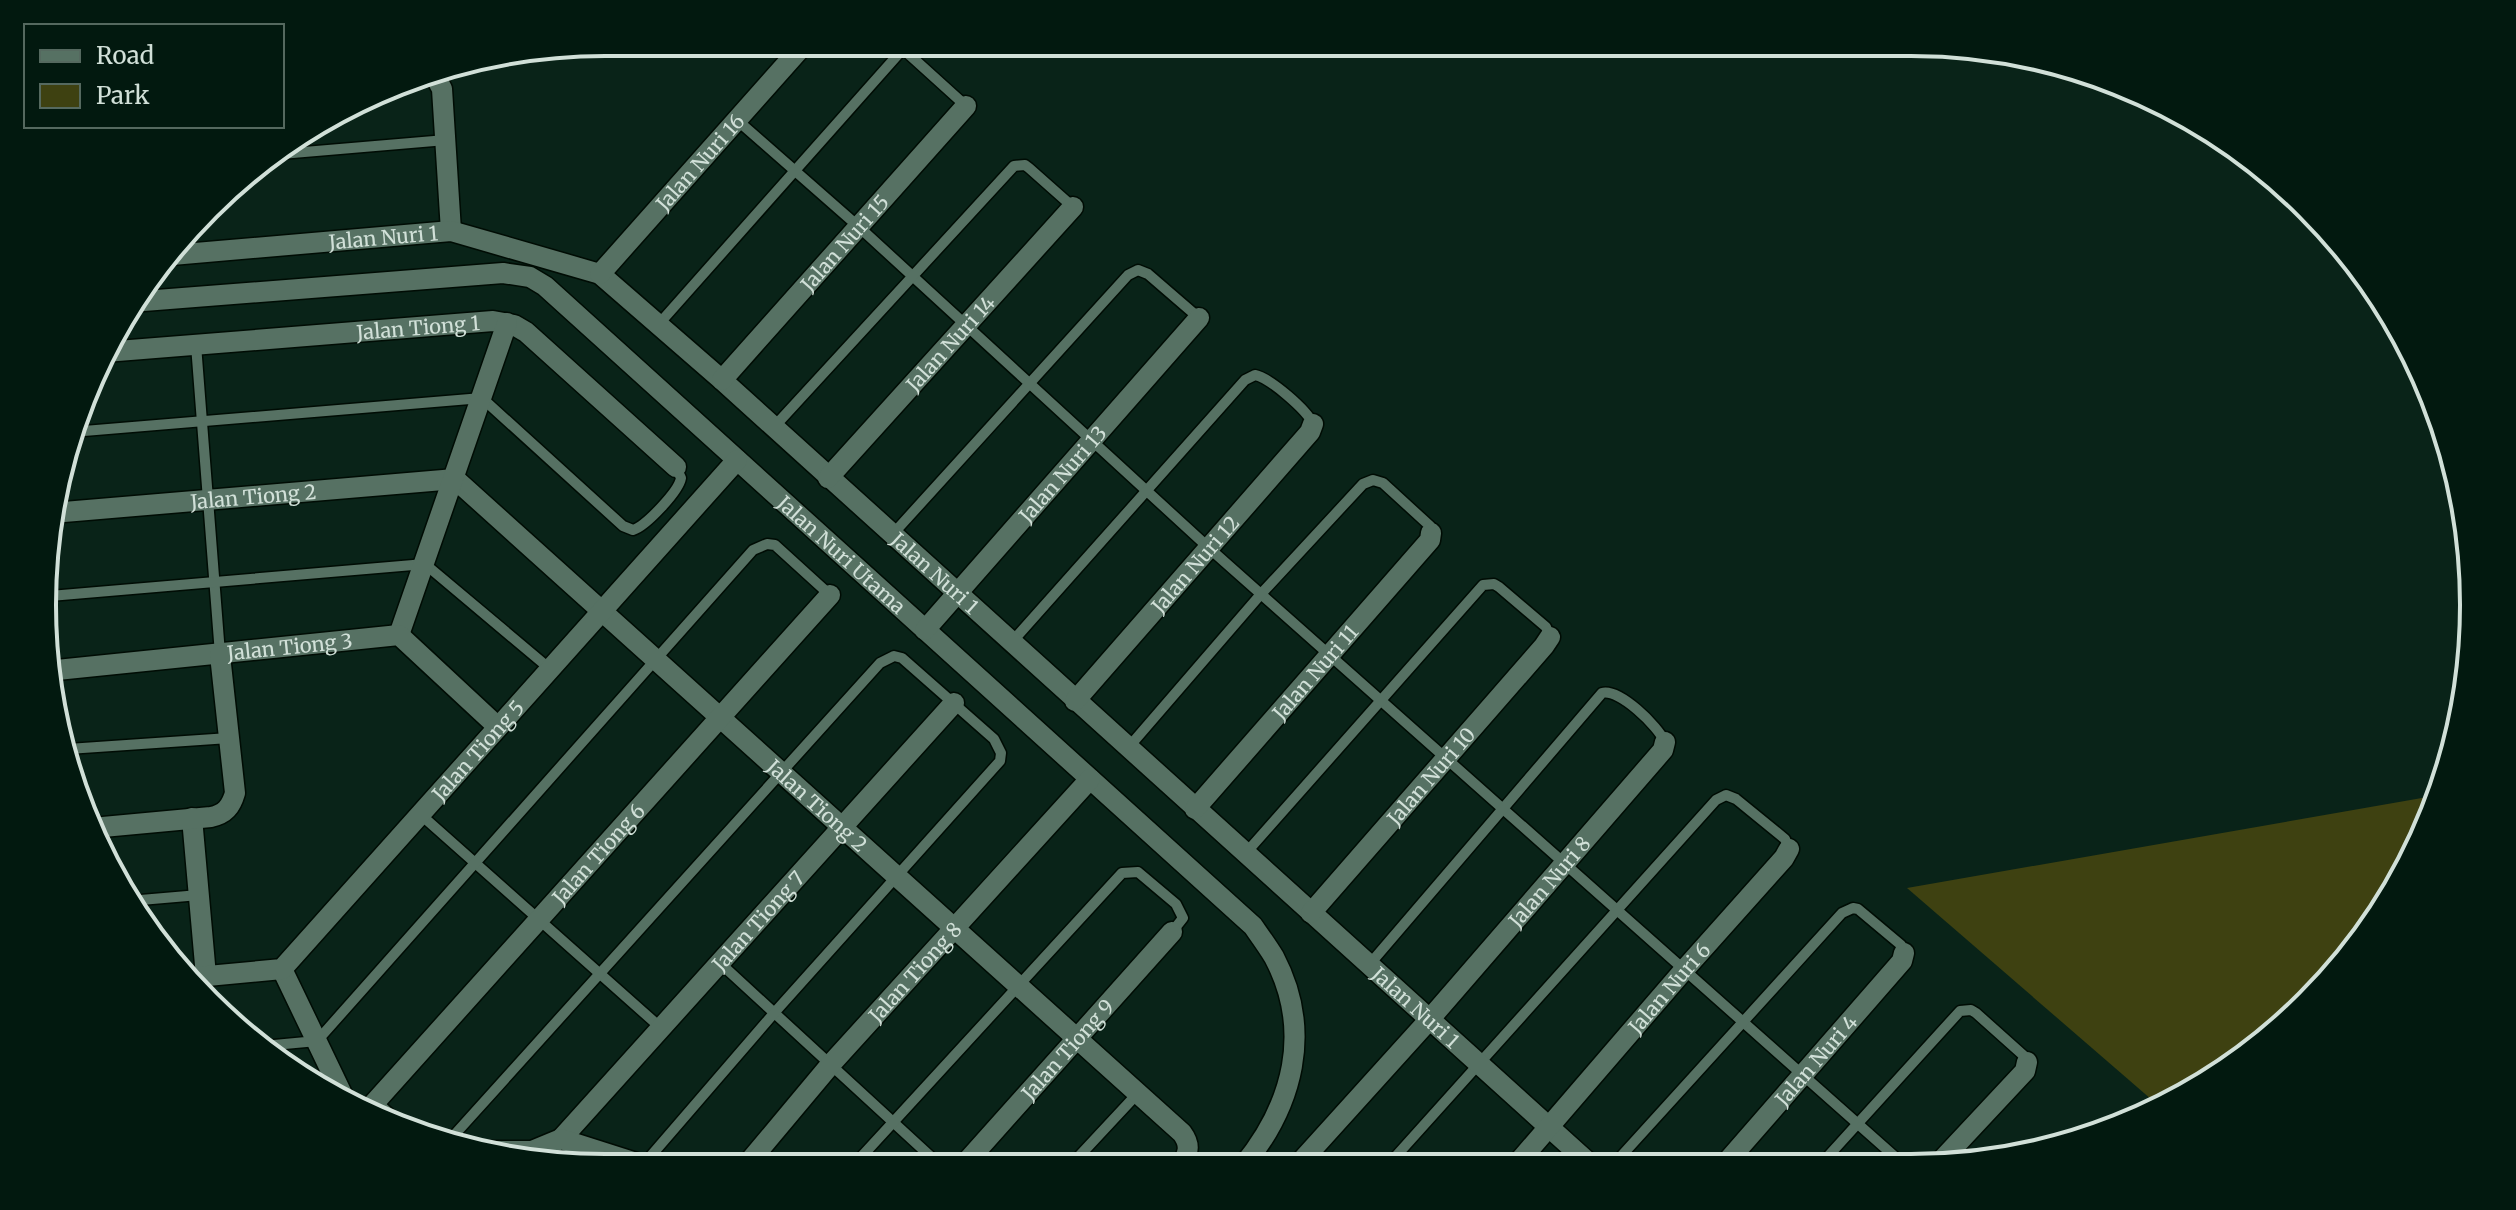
<svg xmlns="http://www.w3.org/2000/svg" width="2516" height="1210" viewBox="0 0 2516 1210" font-family="Merriweather,serif">
  <rect width="100%" height="100%" fill="#092318"/>
  <polygon fill="#3e4111" points="2439,795 2431,821 2357,948 2254,1051 2159,1106 1907,888"/>
  <g fill="none" stroke-linecap="round" stroke-linejoin="round">
    <defs>
      <g id="service">
        <polyline points="903,49 966,106"/>
        <polyline points="737,120 859,227 1209,548 1902,1163"/>
        <polyline points="269,155 446,140"/>
        <polyline points="658,325 903,49 894,42"/>
        <polyline points="196,345 220,654"/>
        <polyline points="774,427 1014,166 1025,165 1029,168 1073,207"/>
        <path d="M72,432L482,398L623,526L633,530C646,526 679,491 681,478L676,467"/>
        <polyline points="892,535 1128,275 1138,270 1148,274 1199,318"/>
        <polyline points="50,596 425,564 550,669"/>
        <path d="M1011,643L1245,380L1255,375C1270,378 1307,410 1313,424"/>
        <polyline points="1128,748 1261,594 1363,484 1373,480 1383,483 1430,526 1431,533"/>
        <polyline points="68,749 229,738"/>
        <polyline points="420,814 661,1028"/>
        <polyline points="1245,854 1483,585 1494,584 1499,587 1546,627 1550,637"/>
        <polyline points="129,901 199,895"/>
        <polyline points="720,963 942,1167"/>
        <path d="M1369,965L1602,693C1619,688 1658,726 1665,742"/>
        <polyline points="263,1046 317,1041 753,550 767,544 775,545 830,595"/>
        <polyline points="447,1143 880,663 894,656 902,658 994,739 1001,753 1000,761 775,1012 643,1165"/>
        <polyline points="1614,1164 1842,913 1853,908 1858,909 1901,945 1904,953"/>
        <polyline points="1821,1164 1960,1011 1971,1010 1976,1013 2023,1055 2027,1062"/>
        <polyline points="1388,1165 1716,800 1726,795 1736,799 1785,839 1789,849"/>
        <polyline points="1070,1166 1138,1093"/>
        <polyline points="852,1167 1122,873 1138,872 1176,904 1183,918 1172,932"/>
      </g>
      <g id="minor">
        <polyline points="426,72 435,76 442,89 451,231"/>
        <path id="s1" d="M172,255L451,231L600,274L722,380L1591,1165"/>
        <path id="s2" d="M600,274L799,50"/>
        <path id="s3" d="M131,302L503,273L530,277L545,286L1253,926C1260,936 1268,947 1274,957C1313,1031 1293,1105 1243,1166"/>
        <path id="s4" d="M105,352L493,321L514,325L526,332L676,467"/>
        <path id="s5" d="M722,380L966,106"/>
        <path id="s6" d="M828,478L1073,207"/>
        <path id="s7" d="M52,513L455,479L1182,1133C1191,1145 1189,1155 1179,1166"/>
        <path id="s8" d="M925,630L1199,318"/>
        <polyline points="399,635 507,323"/>
        <path id="s9" d="M47,671L399,635L498,727"/>
        <path id="s10" d="M1075,701L1310,432L1313,424"/>
        <path id="s11" d="M1195,809L1430,540L1431,533"/>
        <polyline points="192,818 206,976"/>
        <path d="M92,828L211,817C225,814 231,807 235,793L220,655"/>
        <path id="s12" d="M1311,913L1544,646L1550,637"/>
        <polyline points="282,969 343,1096"/>
        <path id="s13" d="M186,978L282,969L737,460"/>
        <polyline points="374,1106 398,1128"/>
        <path id="s14" d="M367,1111L830,595"/>
        <path id="s15" d="M561,1139L954,703"/>
        <polyline points="473,1151 532,1151 561,1139 652,1168"/>
        <polyline points="1939,1163 2025,1071 2027,1062"/>
        <path id="s16" d="M1725,1164L1902,961L1904,953"/>
        <path id="s17" d="M1516,1165L1684,970L1784,858L1789,849"/>
        <path id="s18" d="M1297,1166L1429,1020L1663,750L1665,742"/>
        <path id="s19" d="M962,1167L1172,932"/>
        <path id="s20" d="M744,1168L831,1064L1090,779"/>
      </g>
    </defs>
    <use href="#service" stroke="#000c04" stroke-width="13"/>
    <use href="#minor" stroke="#000c04" stroke-width="23"/>
    <use href="#service" stroke="#567163" stroke-width="10"/>
    <use href="#minor" stroke="#567163" stroke-width="20"/>
  </g>
  <g text-anchor="middle" dominant-baseline="central" stroke-width="6" stroke-linejoin="round" paint-order="stroke">
    <g font-size="20" fill="#d1e0d8" stroke="#02190f">
      <text stroke="none"><textPath href="#s2" startOffset="150">Jalan Nuri 16</textPath></text>
      <text stroke="none"><textPath href="#s1" startOffset="212">Jalan Nuri 1</textPath></text>
      <text stroke="none"><textPath href="#s5" startOffset="184">Jalan Nuri 15</textPath></text>
      <text stroke="none"><textPath href="#s4" startOffset="314">Jalan Tiong 1</textPath></text>
      <text stroke="none"><textPath href="#s6" startOffset="182">Jalan Nuri 14</textPath></text>
      <text stroke="none"><textPath href="#s8" startOffset="208">Jalan Nuri 13</textPath></text>
      <text stroke="none"><textPath href="#s7" startOffset="202">Jalan Tiong 2</textPath></text>
      <text stroke="none"><textPath href="#s3" startOffset="818">Jalan Nuri Utama</textPath></text>
      <text stroke="none"><textPath href="#s10" startOffset="182">Jalan Nuri 12</textPath></text>
      <text stroke="none"><textPath href="#s1" startOffset="884">Jalan Nuri 1</textPath></text>
      <text stroke="none"><textPath href="#s9" startOffset="244">Jalan Tiong 3</textPath></text>
      <text stroke="none"><textPath href="#s11" startOffset="182">Jalan Nuri 11</textPath></text>
      <text stroke="none"><textPath href="#s13" startOffset="390">Jalan Tiong 5</textPath></text>
      <text stroke="none"><textPath href="#s12" startOffset="182">Jalan Nuri 10</textPath></text>
      <text stroke="none"><textPath href="#s7" startOffset="892">Jalan Tiong 2</textPath></text>
      <text stroke="none"><textPath href="#s14" startOffset="346">Jalan Tiong 6</textPath></text>
      <text stroke="none"><textPath href="#s18" startOffset="380">Jalan Nuri 8</textPath></text>
      <text stroke="none"><textPath href="#s15" startOffset="294">Jalan Tiong 7</textPath></text>
      <text stroke="none"><textPath href="#s20" startOffset="260">Jalan Tiong 8</textPath></text>
      <text stroke="none"><textPath href="#s17" startOffset="234">Jalan Nuri 6</textPath></text>
      <text stroke="none"><textPath href="#s1" startOffset="1532">Jalan Nuri 1</textPath></text>
      <text stroke="none"><textPath href="#s19" startOffset="158">Jalan Tiong 9</textPath></text>
      <text stroke="none"><textPath href="#s16" startOffset="138">Jalan Nuri 4</textPath></text>
    </g>
  </g>
  <path d="M0 0H2516V1210H0ZM605 56H1911A549 549 0 0 1 2460 605V605A549 549 0 0 1 1911 1154H605A549 549 0 0 1 56 605V605A549 549 0 0 1 605 56Z" fill="#02190f" fill-rule="evenodd"/>
  <path fill="none" stroke="#d1e0d8" stroke-width="4" d="M605 56H1911A549 549 0 0 1 2460 605V605A549 549 0 0 1 1911 1154H605A549 549 0 0 1 56 605V605A549 549 0 0 1 605 56Z"/>
  <rect x="24" y="24" width="260" height="104" fill="#02190f" stroke="#55695f" stroke-width="2"/>
  <rect x="40" y="50" width="40" height="12" fill="#567163" stroke="#55695f" stroke-width="2"/>
  <text x="96" y="64" font-size="24" fill="#d1e0d8">Road</text>
  <rect x="40" y="84" width="40" height="24" fill="#3e4111" stroke="#55695f" stroke-width="2"/>
  <text x="96" y="104" font-size="24" fill="#d1e0d8">Park</text>
</svg>
